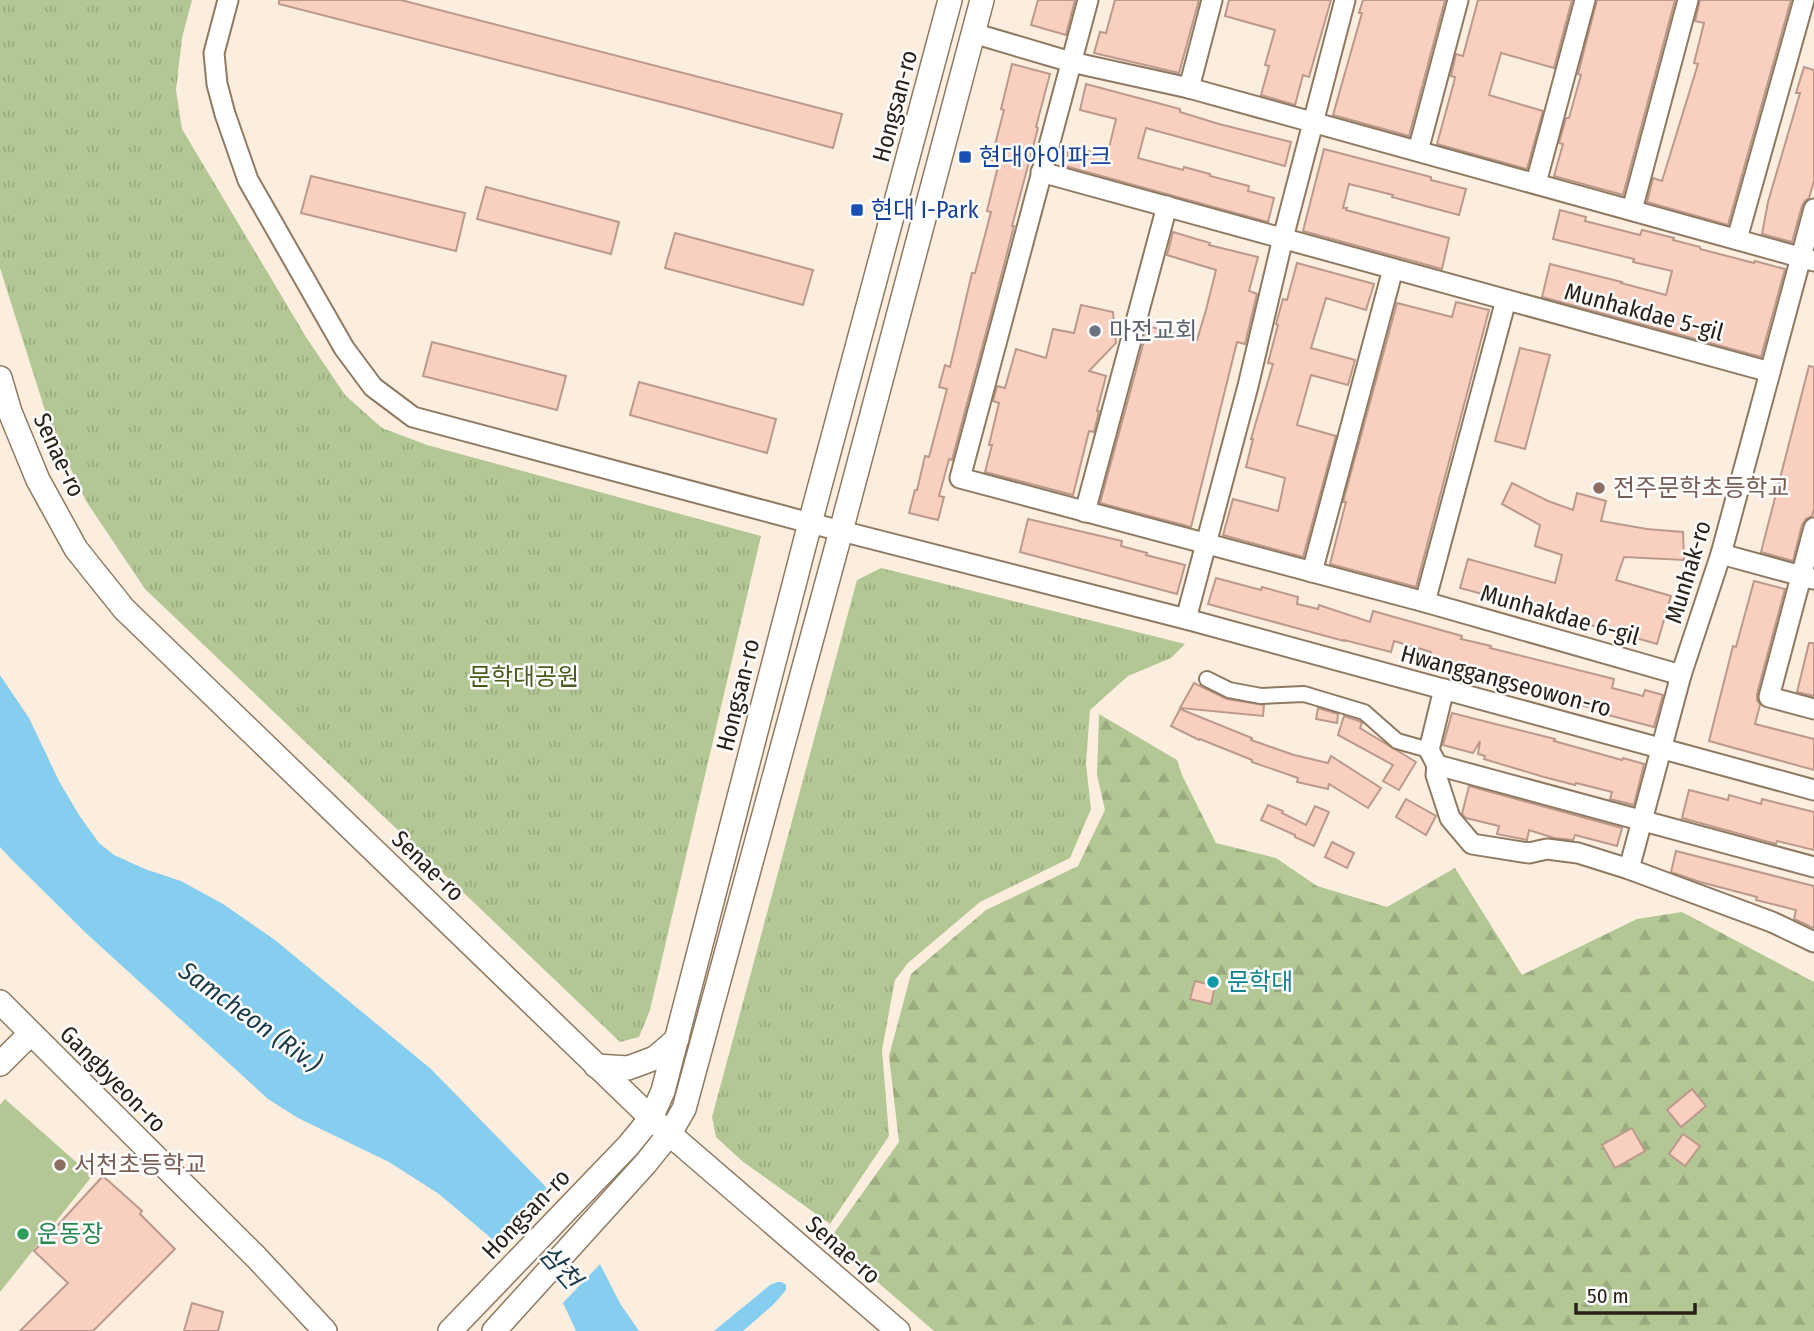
<svg xmlns="http://www.w3.org/2000/svg" width="1814" height="1331" viewBox="0 0 1814 1331" font-family="'Fira Sans Condensed','Noto Sans KR',sans-serif">
  <defs>
    <pattern id="forest-firs" width="22" height="20" patternUnits="userSpaceOnUse" patternTransform="scale(1.75)"><rect width="22" height="20" fill="#b3c795"/><path d="M5 1l3.5 6h-7zM16 11l3.5 6h-7z" fill="#9aab80"/></pattern>
    <pattern id="park-tufts" width="24" height="20" patternUnits="userSpaceOnUse" patternTransform="scale(1.75)"><rect width="24" height="20" fill="#b3c795"/><path d="M3 7l-1-3M5 7V3M7 7l1-3M15 17l-1-3M17 17v-4M19 17l1-3" fill="none" stroke="#9aab80"/></pattern>
  </defs>
  <rect width="100%" height="100%" fill="#fceede"/>
  <polygon fill="#b3c795" points="5,1099 92,1176 0,1292 0,1105"/>
  <polygon fill="url(#forest-firs)" points="1099,714 1177,760 1182,775 1216,843 1276,858 1317,886 1387,907 1455,868 1522,975 1637,919 1682,912 1814,982 1814,1331 934,1331 829,1240 899,1142 889,1056 911,974 986,910 1078,866 1105,810 1097,775"/>
  <g fill="url(#park-tufts)">
    <polygon points="0,0 192,0 182,38 176,90 182,129 306,337 345,395 382,428 427,445 761,536 650,1010 639,1037 620,1042 145,589 86,501 49,423 0,268"/>
    <polygon points="881,568 1185,644 1171,658 1128,676 1090,710 1086,764 1091,809 1070,858 980,902 908,963 895,980 882,1050 889,1136 830,1224 742,1161 716,1137 712,1117 857,580"/>
  </g>
  <g fill="#86cef0">
    <polygon points="0,675 29,718 59,781 79,815 99,843 114,855 145,869 181,881 223,904 275,940 431,1069 544,1185 587,1239 621,1305 639,1331 576,1331 564,1305 544,1283 439,1194 389,1162 298,1118 268,1099 87,934 12,860 0,847"/>
    <polygon points="777,1282 782,1282 786,1285 786,1290 774,1304 743,1331 714,1331 770,1285"/>
  </g>
  <polygon fill="#fceede" points="550,1186 590,1237 602,1262 560,1306 542,1285 493,1245"/>
  <g fill="#f9d0c0" stroke="#bb998c" stroke-width="2">
    <polygon points="279,0 401,0 842,114 833,148 685,108 279,4"/>
    <polygon points="1038,0 1075,0 1066,35 1031,25"/>
    <polygon points="1115,0 1199,0 1179,73 1094,53 1100,32 1106,33"/>
    <polygon points="1229,0 1331,0 1309,77 1303,75 1295,105 1261,95 1269,66 1265,65 1275,30 1225,16"/>
    <polygon points="1363,0 1445,0 1409,136 1333,115 1362,13 1359,13"/>
    <polygon points="1478,0 1572,0 1554,68 1501,53 1489,95 1543,111 1527,169 1437,144 1454,82 1455,77 1451,76 1456,54 1463,56"/>
    <polygon points="1597,0 1675,0 1623,195 1554,176 1563,144 1559,143 1566,118 1569,118 1581,75 1578,74"/>
    <polygon points="1700,0 1791,0 1728,225 1647,202 1653,178 1662,181 1698,64 1694,63 1704,23 1695,21"/>
    <polygon points="1012,64 1050,74 1036,127 1038,128 1012,226 1014,226 1003,269 952,460 949,459 939,496 944,497 938,520 909,513 915,490 917,490 925,456 929,457 947,389 939,387 945,365 950,367 972,273 975,273 991,212 987,211 999,162 991,160 1004,110 1001,109"/>
    <polygon points="1804,67 1814,70 1814,181 1809,198 1805,201 1802,206 1792,242 1762,234 1768,202 1800,93 1796,93"/>
    <polygon points="1086,84 1180,109 1180,112 1219,124 1291,142 1285,166 1146,128 1138,158 1183,170 1184,167 1210,174 1210,176 1249,186 1248,191 1274,198 1268,222 1065,166 1069,146 1107,156 1116,119 1080,110"/>
    <polygon points="1324,149 1431,177 1431,180 1466,189 1459,215 1392,197 1393,195 1349,184 1343,208 1347,208 1346,210 1449,238 1442,269 1303,231"/>
    <polygon points="311,176 465,213 456,251 301,213"/>
    <polygon points="486,187 619,222 611,254 477,219"/>
    <polygon points="1560,210 1586,217 1585,221 1640,235 1642,230 1674,238 1673,240 1700,247 1700,249 1754,263 1755,261 1785,269 1761,357 1542,297 1550,264 1622,282 1621,283 1666,295 1672,271 1633,262 1634,259 1553,239"/>
    <polygon points="1173,232 1210,243 1209,245 1258,257 1249,291 1257,294 1245,344 1237,342 1191,527 1100,503 1148,326 1197,340 1206,310 1216,270 1167,255"/>
    <polygon points="675,233 813,270 803,305 665,268"/>
    <polygon points="1297,263 1374,284 1366,310 1326,298 1311,348 1355,360 1348,385 1311,375 1297,425 1336,436 1303,557 1223,535 1233,499 1278,511 1285,478 1246,467 1253,439 1251,439 1273,364 1268,363 1278,325 1276,324 1283,299 1287,300"/>
    <polygon points="1456,302 1489,310 1416,587 1330,564 1346,502 1343,502 1397,303 1452,317"/>
    <polygon points="1081,305 1113,312 1116,343 1089,371 1106,376 1097,411 1099,411 1094,432 1089,431 1073,495 985,472 992,445 989,445 999,403 993,401 997,386 1005,388 1016,349 1046,358 1053,329 1074,333"/>
    <polygon points="432,342 566,376 557,410 423,376"/>
    <polygon points="1520,348 1550,355 1525,449 1495,441"/>
    <polygon points="1809,366 1814,367 1814,509 1812,516 1806,519 1802,525 1793,561 1761,552"/>
    <polygon points="639,382 776,419 767,453 630,415"/>
    <polygon points="1512,483 1548,501 1573,510 1577,493 1606,501 1601,521 1647,529 1683,532 1684,560 1624,557 1616,580 1671,596 1657,644 1587,624 1588,622 1460,588 1468,559 1555,583 1562,555 1535,546 1540,525 1502,504"/>
    <polygon points="1028,519 1122,541 1121,546 1147,553 1146,555 1185,565 1177,594 1020,552"/>
    <polygon points="1216,578 1261,590 1262,587 1298,597 1297,604 1318,609 1319,605 1370,622 1373,611 1462,636 1461,639 1491,646 1490,648 1614,679 1612,688 1643,696 1645,690 1663,695 1654,727 1608,715 1608,712 1580,705 1580,703 1486,679 1487,676 1428,662 1431,652 1394,641 1391,652 1344,640 1344,641 1208,604"/>
    <polygon points="1754,581 1785,589 1757,694 1757,700 1760,705 1755,724 1814,739 1814,770 1709,741 1733,646 1736,647"/>
    <polygon points="1809,643 1814,643 1814,696 1797,692"/>
    <polygon points="1194,683 1227,699 1264,705 1263,716 1180,708"/>
    <polygon points="1318,708 1338,714 1337,723 1316,719"/>
    <polygon points="1180,709 1252,738 1251,740 1294,755 1328,763 1331,756 1381,788 1368,808 1329,784 1328,789 1297,782 1298,778 1252,762 1252,760 1200,739 1199,740 1171,726"/>
    <polygon points="1452,713 1555,739 1554,741 1622,760 1623,758 1644,764 1634,805 1610,799 1612,792 1576,783 1575,785 1544,777 1484,759 1485,756 1478,754 1480,741 1473,753 1443,745"/>
    <polygon points="1344,716 1359,721 1362,723 1360,728 1416,762 1399,790 1383,781 1393,765 1338,735"/>
    <polygon points="1469,786 1622,828 1617,846 1575,835 1573,840 1554,838 1529,830 1527,840 1497,834 1499,826 1466,818 1462,814"/>
    <polygon points="1689,790 1728,800 1729,795 1761,804 1762,799 1814,812 1814,850 1777,841 1776,844 1682,818"/>
    <polygon points="1406,799 1436,816 1426,835 1396,817"/>
    <polygon points="1268,805 1283,811 1282,813 1306,825 1315,806 1329,812 1314,846 1295,837 1295,835 1261,820"/>
    <polygon points="1332,842 1354,853 1347,868 1325,857"/>
    <polygon points="1676,851 1814,886 1814,928 1794,919 1796,910 1756,900 1757,897 1700,882 1671,872"/>
    <polygon points="1195,981 1215,986 1211,1004 1190,999"/>
    <polygon points="1692,1089 1706,1106 1681,1127 1667,1110"/>
    <polygon points="1632,1128 1645,1151 1615,1168 1602,1145"/>
    <polygon points="1683,1134 1700,1146 1685,1166 1669,1154"/>
    <polygon points="103,1176 142,1211 140,1214 175,1249 93,1331 20,1331 68,1283 34,1251"/>
    <polygon points="192,1303 223,1312 218,1331 184,1331"/>
  </g>
  <g fill="none" stroke-linecap="round" stroke-linejoin="round">
    <defs>
      <polyline id="pedestrian" points="1207,679 1229,690 1261,696 1304,694 1364,712 1397,741 1429,750"/>
      <g id="minor">
        <polyline points="228,0 214,53 217,84 225,114 248,180 344,348 373,387 413,417 810,523 1186,619 1814,790"/>
        <polyline points="1088,0 960,478 1425,602 1681,675"/>
        <polyline points="973,33 1071,62 1189,88 1814,261"/>
        <polyline points="1189,88 1212,0"/>
        <polyline points="1418,151 1458,0"/>
        <polyline points="1041,172 1770,372"/>
        <polyline points="1536,183 1585,0"/>
        <polyline points="1632,210 1688,0"/>
        <polyline points="1737,239 1804,0"/>
        <polyline points="1085,512 1167,206"/>
        <polyline points="1814,528 1769,697 1814,709"/>
        <polyline points="1721,554 1813,579"/>
        <polyline points="1312,572 1393,269"/>
        <polyline points="1425,602 1506,300"/>
        <polyline points="1186,619 1248,386 1283,238 1345,0"/>
        <polyline points="1437,765 1436,775 1450,818 1472,844 1529,853 1547,849 1578,853 1629,869 1772,922 1814,942"/>
        <polyline points="1437,765 1814,867"/>
        <polyline points="1437,765 1429,750 1444,689"/>
        <polyline points="1629,869 1681,675 1721,554 1814,209"/>
      </g>
      <g id="tertiary">
        <polyline points="0,378 10,412 38,480 76,549 124,609 651,1118 898,1331"/>
        <polyline points="0,1002 257,1258 325,1331"/>
        <polyline points="0,1064 30,1034"/>
        <polyline points="596,1066 628,1068 655,1058 677,1039"/>
        <polyline points="450,1331 628,1146 651,1118 663,1091 810,523 950,0"/>
        <polyline points="494,1331 646,1163 670,1133 684,1109 841,531 982,0"/>
      </g>
    </defs>
    <use href="#pedestrian" stroke="#8f7961" stroke-width="18"/>
    <use href="#minor" stroke="#8f7961" stroke-width="23"/>
    <use href="#tertiary" stroke="#8f7961" stroke-width="26"/>
    <use href="#pedestrian" stroke="#fff" stroke-width="14"/>
    <use href="#minor" stroke="#fff" stroke-width="19"/>
    <use href="#tertiary" stroke="#fff" stroke-width="23"/>
  </g>
  <g fill="#1a4fb4" stroke="#fdfdfd" stroke-width="2.5">
    <rect x="958" y="150" width="14" height="14" rx="3.5"/>
    <rect x="850" y="203" width="14" height="14" rx="3.5"/>
  </g>
  <circle fill="#6b7280" stroke="#fdfdfd" stroke-width="2.5" cx="1095" cy="331" r="7"/>
  <g fill="#8d6e63" stroke="#fdfdfd" stroke-width="2.5">
    <circle cx="1599" cy="488" r="7"/>
    <circle cx="60" cy="1165" r="7"/>
  </g>
  <circle fill="#0f9aa8" stroke="#fdfdfd" stroke-width="2.5" cx="1213" cy="982" r="7"/>
  <circle fill="#2e9e5b" stroke="#fdfdfd" stroke-width="2.5" cx="23" cy="1234" r="7"/>
  <g text-anchor="middle" dominant-baseline="central" stroke-width="5" stroke-linejoin="round" paint-order="stroke">
    <g font-size="24" fill="#292017" stroke="#fdfdfd">
      <text transform="translate(895 106) rotate(-75)">Hongsan-ro</text>
      <text transform="translate(1644 312) rotate(15)">Munhakdae 5-gil</text>
      <text transform="translate(59 455) rotate(65)">Senae-ro</text>
      <text transform="translate(1688 572) rotate(-73)">Munhak-ro</text>
      <text transform="translate(1560 615) rotate(16)">Munhakdae 6-gil</text>
      <text transform="translate(1506 681) rotate(15)">Hwanggangseowon-ro</text>
      <text transform="translate(738 695) rotate(-76)">Hongsan-ro</text>
      <text transform="translate(428 866) rotate(44)">Senae-ro</text>
      <text transform="translate(113 1079) rotate(45)">Gangbyeon-ro</text>
      <text transform="translate(526 1214) rotate(-46)">Hongsan-ro</text>
      <text transform="translate(843 1250) rotate(41)">Senae-ro</text>
    </g>
    <g font-size="24" fill="#164399" stroke="#fdfdfd" text-anchor="start">
      <text x="979" y="157">현대아이파크</text>
      <text x="871" y="210">현대 I-Park</text>
    </g>
    <g font-size="24" fill="#5b616d" stroke="#fdfdfd" text-anchor="start">
      <text x="1109" y="331">마전교회</text>
    </g>
    <g font-size="24" fill="#785e54" stroke="#fdfdfd" text-anchor="start">
      <text x="1613" y="488">전주문학초등학교</text>
      <text x="74" y="1165">서천초등학교</text>
    </g>
    <g font-size="24" fill="#475c1b" stroke="#fdfdfd">
      <text x="524" y="677">문학대공원</text>
    </g>
    <g font-size="24" fill="#0d838f" stroke="#fdfdfd" text-anchor="start">
      <text x="1227" y="982">문학대</text>
    </g>
    <g font-size="24" fill="#27864d" stroke="#fdfdfd" text-anchor="start">
      <text x="37" y="1234">운동장</text>
    </g>
    <g font-size="26" font-style="italic" fill="#193a49" stroke="#fdfdfd">
      <text transform="translate(250 1017) rotate(36)">Samcheon (Riv.)</text>
      <text transform="translate(560 1267) rotate(49)">삼천</text>
    </g>
  </g>
  <path d="M1576 1303v10h119v-10" fill="none" stroke="#292017" stroke-width="3.5"/>
  <text x="1587" y="1303" font-size="21" fill="#292017" stroke="#fdfdfd" stroke-width="5" paint-order="stroke">50 m</text>
</svg>
